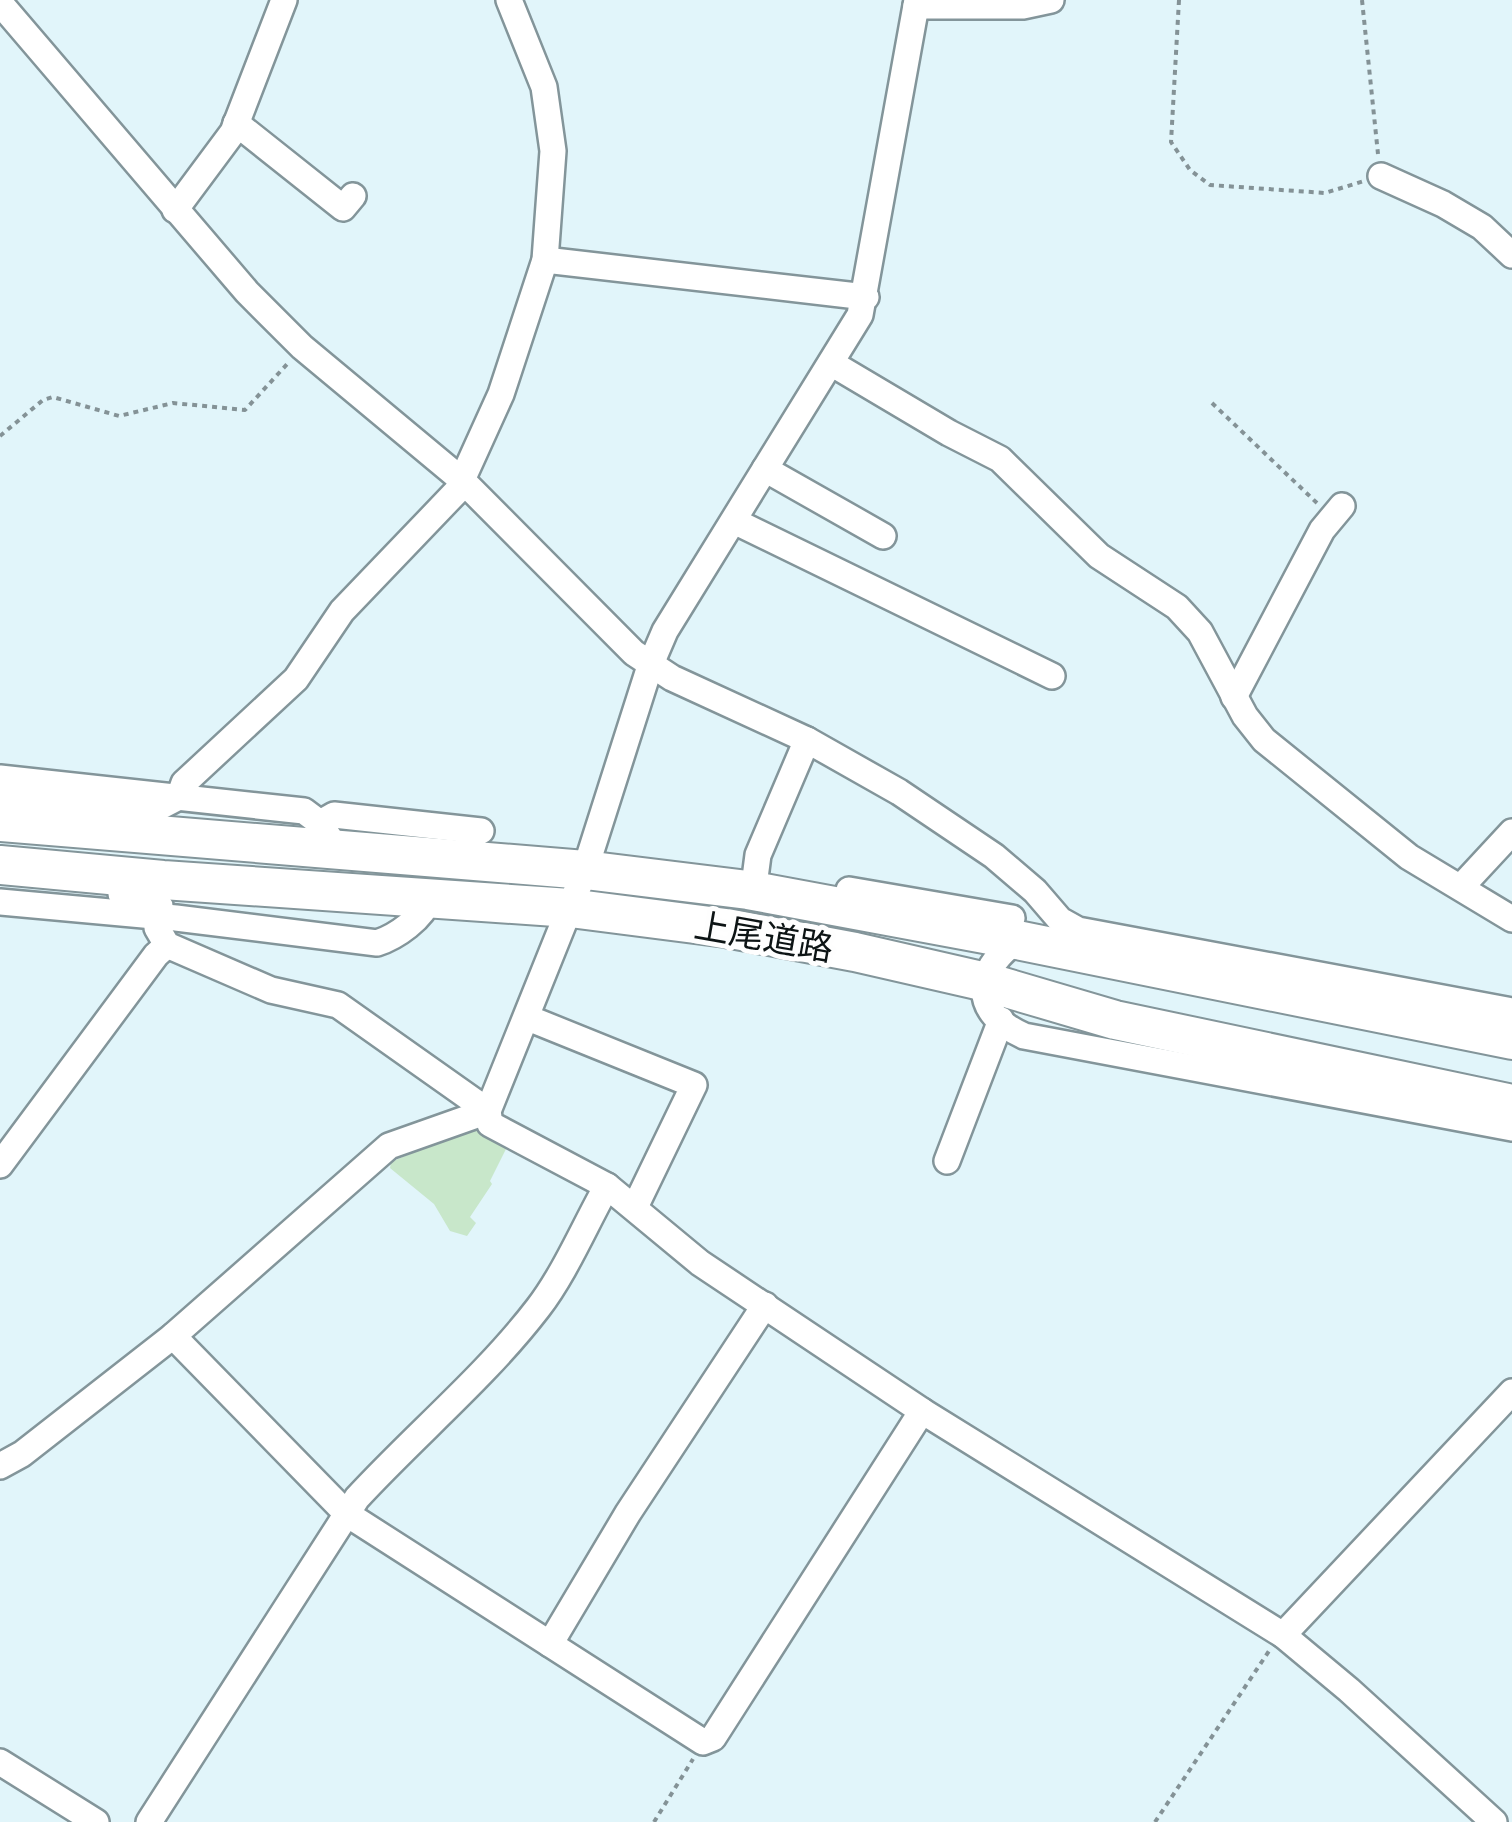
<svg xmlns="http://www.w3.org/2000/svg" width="1512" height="1822" viewBox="0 0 1512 1822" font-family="Quicksand,'Noto Sans JP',sans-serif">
  <rect width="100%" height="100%" fill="#e1f5fa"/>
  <polygon fill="#c8e7ca" points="471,1128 508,1145 490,1181 492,1184 470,1217 476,1223 467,1236 450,1231 434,1204 390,1168 391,1162"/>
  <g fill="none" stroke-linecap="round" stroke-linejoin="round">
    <defs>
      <g id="minor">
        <polyline points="0,3 247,292 302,347 463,481 634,653 672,678 807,740 899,792 994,856 1035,891 1060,920 1078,930 1512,1011"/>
        <polyline points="916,6 1023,6 1051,0"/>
        <polyline points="236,123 343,208 353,196"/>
        <polyline points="1381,176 1443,204 1482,227 1512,255"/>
        <polyline points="175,210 233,132 284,0"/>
        <polyline points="545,260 866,297"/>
        <polyline points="831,363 949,433 1000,459 1099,556 1177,607 1200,632 1245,716 1264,740 1409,857 1512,919"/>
        <polyline points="765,469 883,536"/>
        <polyline points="734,521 1052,676"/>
        <polyline points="1234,697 1322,530 1342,506"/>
        <polyline points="0,778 304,811 320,823 337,850"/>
        <polyline points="0,800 135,812 152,811 179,797 184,783 296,679 342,611 457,491 501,394 545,260 553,151 544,87 509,0"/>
        <polyline points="320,823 334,815 481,831"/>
        <polyline points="755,878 758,855 807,740"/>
        <polyline points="1461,887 1512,832"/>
        <polyline points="849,890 1012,918"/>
        <polyline points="121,894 153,898 160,906 157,928 167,945 271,990 338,1005 488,1111 490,1124 607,1186 700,1263 922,1411 1283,1635 1349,1690 1494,1822"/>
        <path d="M0,902L176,918L377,943C396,937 423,918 429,899"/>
        <path d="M1017,940C974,972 971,1012 1024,1036L1512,1128"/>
        <polyline points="528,1018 694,1085 635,1207"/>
        <polyline points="947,1161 1001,1020"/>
        <polyline points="0,1165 156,955 167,945"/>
        <polyline points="173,1336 347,1514 703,1742 713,1738 922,1411"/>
        <polyline points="0,1466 22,1454 173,1336 389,1146 488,1111 585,870 650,666 665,631 860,315 917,0"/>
        <polyline points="1283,1635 1512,1392"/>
        <polyline points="550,1644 628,1513 765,1305"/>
        <polyline points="0,1762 96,1822"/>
        <path d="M149,1822L357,1498C416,1434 485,1377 538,1308C565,1273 585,1225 607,1186"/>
      </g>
      <g id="highway">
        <polyline points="0,822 585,870 748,890 1017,940 1512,1040"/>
        <polyline points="0,865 163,880 570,908 726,928 855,952 986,982 1115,1020 1512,1104"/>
      </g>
    </defs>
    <use href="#minor" stroke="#83959a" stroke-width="30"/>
    <use href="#highway" stroke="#83959a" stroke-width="42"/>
    <g stroke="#849296" stroke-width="4" stroke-dasharray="5 5" stroke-linecap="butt">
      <polyline points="1179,0 1171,142 1190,170 1210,185 1325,193 1364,181"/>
      <polyline points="1362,0 1378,154"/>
      <polyline points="1212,403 1318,504"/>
      <polyline points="0,436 43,400 53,397 119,416 173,403 245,410 289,362"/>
      <polyline points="654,1822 693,1759"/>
      <polyline points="1155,1822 1269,1651"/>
    </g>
    <use href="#minor" stroke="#fff" stroke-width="25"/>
    <use href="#highway" stroke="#fff" stroke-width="38"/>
  </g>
  <g text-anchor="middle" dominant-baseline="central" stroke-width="10" stroke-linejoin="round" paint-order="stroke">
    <g font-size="35" fill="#0d1415" stroke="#fefefe">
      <text transform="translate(764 936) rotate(10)">上尾道路</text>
    </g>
  </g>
</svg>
